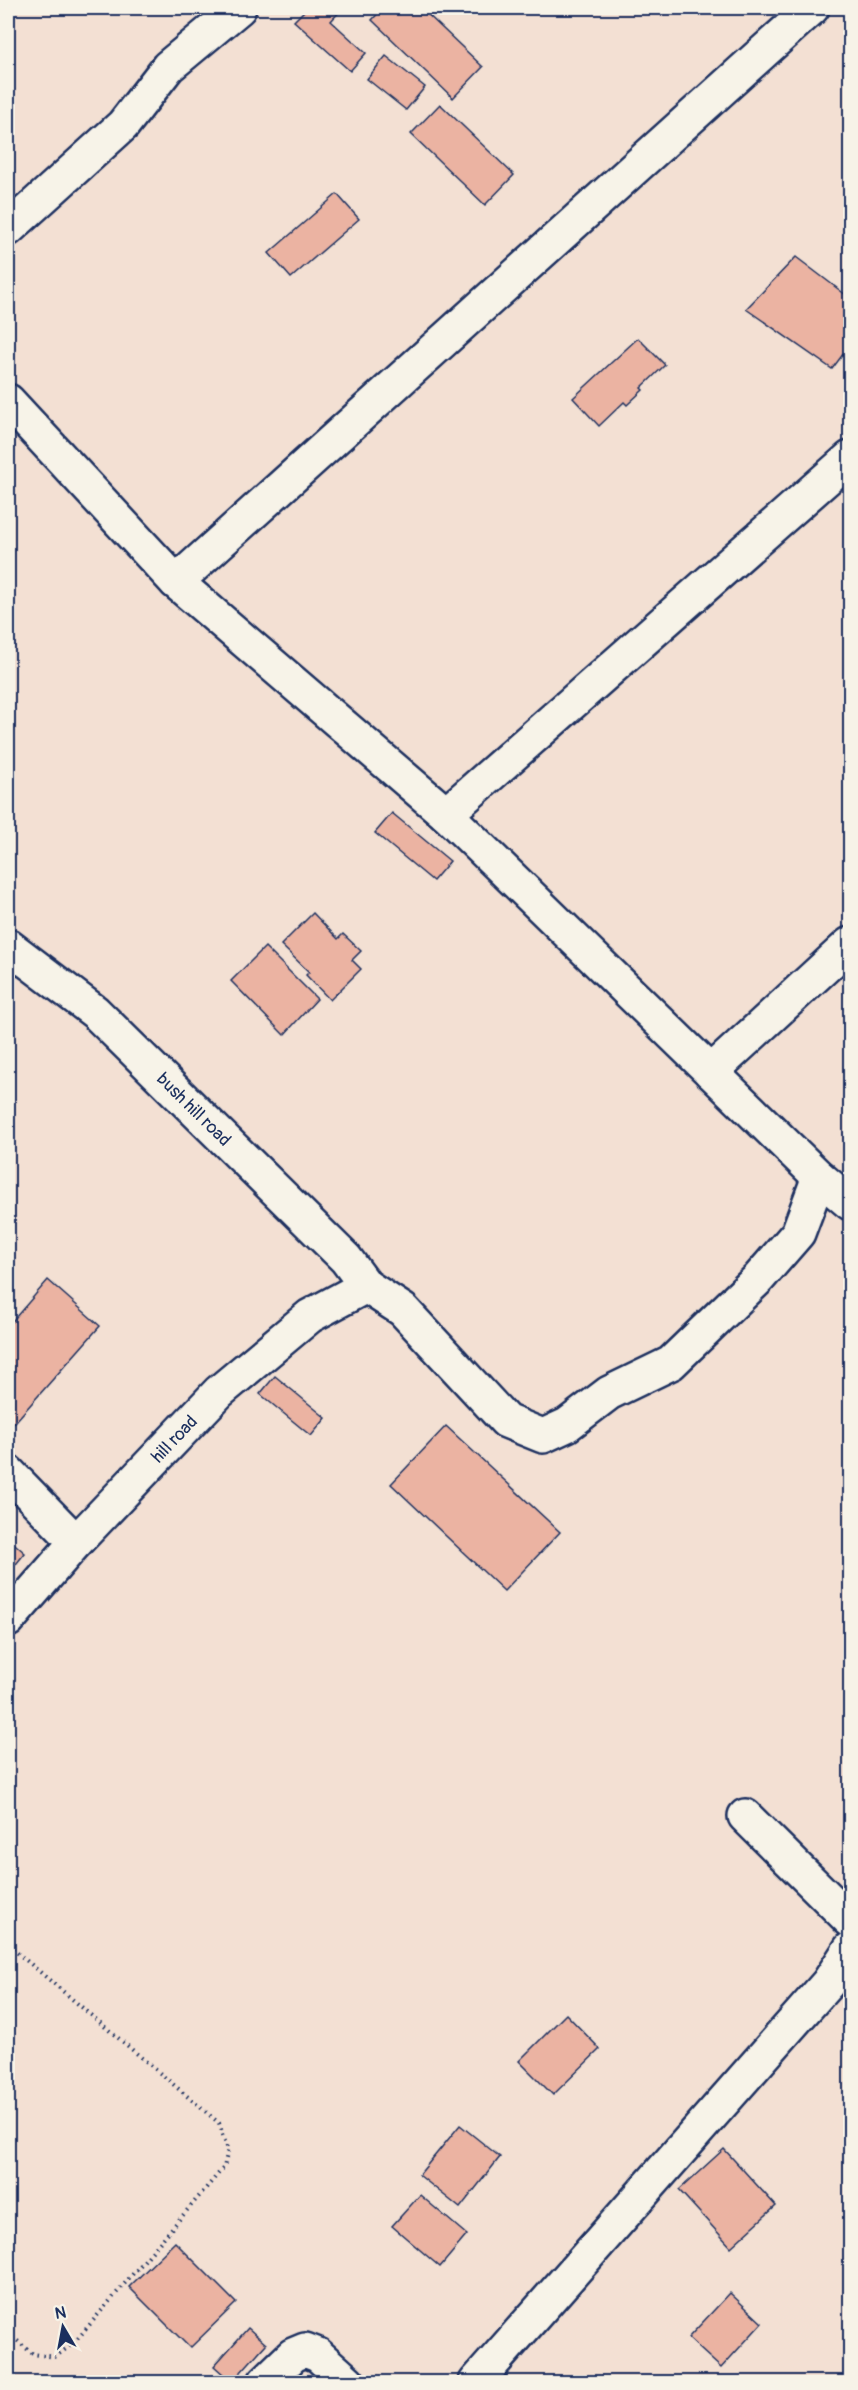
<svg xmlns="http://www.w3.org/2000/svg" width="858" height="2390" viewBox="0 0 858 2390" font-family="Pangolin,sans-serif">
  <rect width="100%" height="100%" fill="#f3e0d3"/>
  <filter id="ink" filterUnits="userSpaceOnUse"><feTurbulence type="fractalNoise" baseFrequency=".0167" numOctaves="2"/><feDisplacementMap in="SourceGraphic" scale="12" xChannelSelector="R" yChannelSelector="G"/><feConvolveMatrix kernelMatrix="1 2 1 2 8 2 1 2 1" color-interpolation-filters="sRGB"/></filter>
  <g filter="url(#ink)">
    <g fill="#ebb3a2" stroke="#1b2f5e" stroke-width="1.5">
      <polygon points="307,8 343,8 331,21 366,53 350,71 294,21"/>
      <polygon points="383,8 421,8 483,67 453,98 372,20"/>
      <polygon points="386,56 425,87 406,110 367,79"/>
      <polygon points="440,104 514,175 485,205 411,134"/>
      <polygon points="337,194 359,219 291,278 269,253"/>
      <polygon points="796,257 850,298 850,345 832,369 746,309"/>
      <polygon points="638,338 665,365 641,388 643,390 627,405 624,402 599,426 573,398"/>
      <polygon points="392,813 450,861 433,881 375,833"/>
      <polygon points="313,913 338,939 343,934 361,951 352,960 361,969 330,1000 306,975 309,972 281,945"/>
      <polygon points="265,947 317,999 284,1035 231,981"/>
      <polygon points="48,1280 100,1326 8,1430 8,1326"/>
      <polygon points="275,1376 326,1418 311,1436 260,1394"/>
      <polygon points="446,1426 560,1532 504,1591 391,1484"/>
      <polygon points="8,1538 25,1553 8,1574"/>
      <polygon points="566,2014 600,2049 553,2095 519,2061"/>
      <polygon points="460,2125 500,2157 460,2208 419,2175"/>
      <polygon points="724,2149 776,2206 731,2247 679,2190"/>
      <polygon points="420,2195 467,2235 440,2267 392,2226"/>
      <polygon points="175,2242 236,2303 190,2348 129,2287"/>
      <polygon points="730,2293 762,2323 721,2368 688,2338"/>
      <polygon points="248,2328 266,2344 232,2382 214,2366"/>
    </g>
    <g fill="none" stroke-linecap="round" stroke-linejoin="round">
      <defs>
        <g id="minor">
          <polyline points="8,229 123,125 168,67 239,8"/>
          <polyline points="8,401 176,582 446,814 819,1177 850,1203"/>
          <polyline points="176,582 812,8"/>
          <polyline points="446,814 850,458"/>
          <path id="s1" d="M8,946L95,1012L346,1259L366,1286L403,1310L506,1421L543,1436L567,1425L609,1393L671,1363L758,1279L798,1233L819,1177"/>
          <polyline points="711,1072 850,944"/>
          <polyline points="8,1472 76,1542"/>
          <path id="s2" d="M8,1620L76,1542L219,1392L310,1316L366,1286"/>
          <polyline points="745,1816 850,1920"/>
          <polyline points="265,2382 293,2355 305,2350 318,2355 348,2382"/>
          <polyline points="476,2382 828,1983 850,1949"/>
        </g>
      </defs>
      <use href="#minor" stroke="#1b2f5e" stroke-width="38"/>
      <polyline stroke="#1b2f5e" stroke-width="4" stroke-dasharray="1.5 4.5" stroke-linecap="butt" points="8,1945 219,2123 228,2150 224,2167 74,2343 55,2357 33,2354 8,2333"/>
      <use href="#minor" stroke="#f7f3e8" stroke-width="33"/>
    </g>
  </g>
  <g text-anchor="middle" dominant-baseline="central" stroke-width="6" stroke-linejoin="round" paint-order="stroke">
    <g font-size="18" fill="#1b2f5e" stroke="#f7f3e8">
      <text stroke="none"><textPath href="#s1" startOffset="248">bush hill road</textPath></text>
      <text stroke="none"><textPath href="#s2" startOffset="246">hill road</textPath></text>
    </g>
  </g>
  <rect width="858" height="2390" fill="none" stroke="#f7f3e8" stroke-width="30"/>
  <rect x="15" y="15" width="828" height="2360" fill="none" stroke="#1b2f5e" stroke-width="2" filter="url(#ink)"/>
  <g transform="translate(63 2327) rotate(350)" stroke="#f7f3e8" stroke-width="4.5" paint-order="stroke">
  <path d="M0-4.5L10 22L0 15L-10 22Z" fill="#1b2f5e"/>
  <text y="-9" font-size="16" font-weight="bold" text-anchor="middle" fill="#1b2f5e">N</text>
  </g>
</svg>
